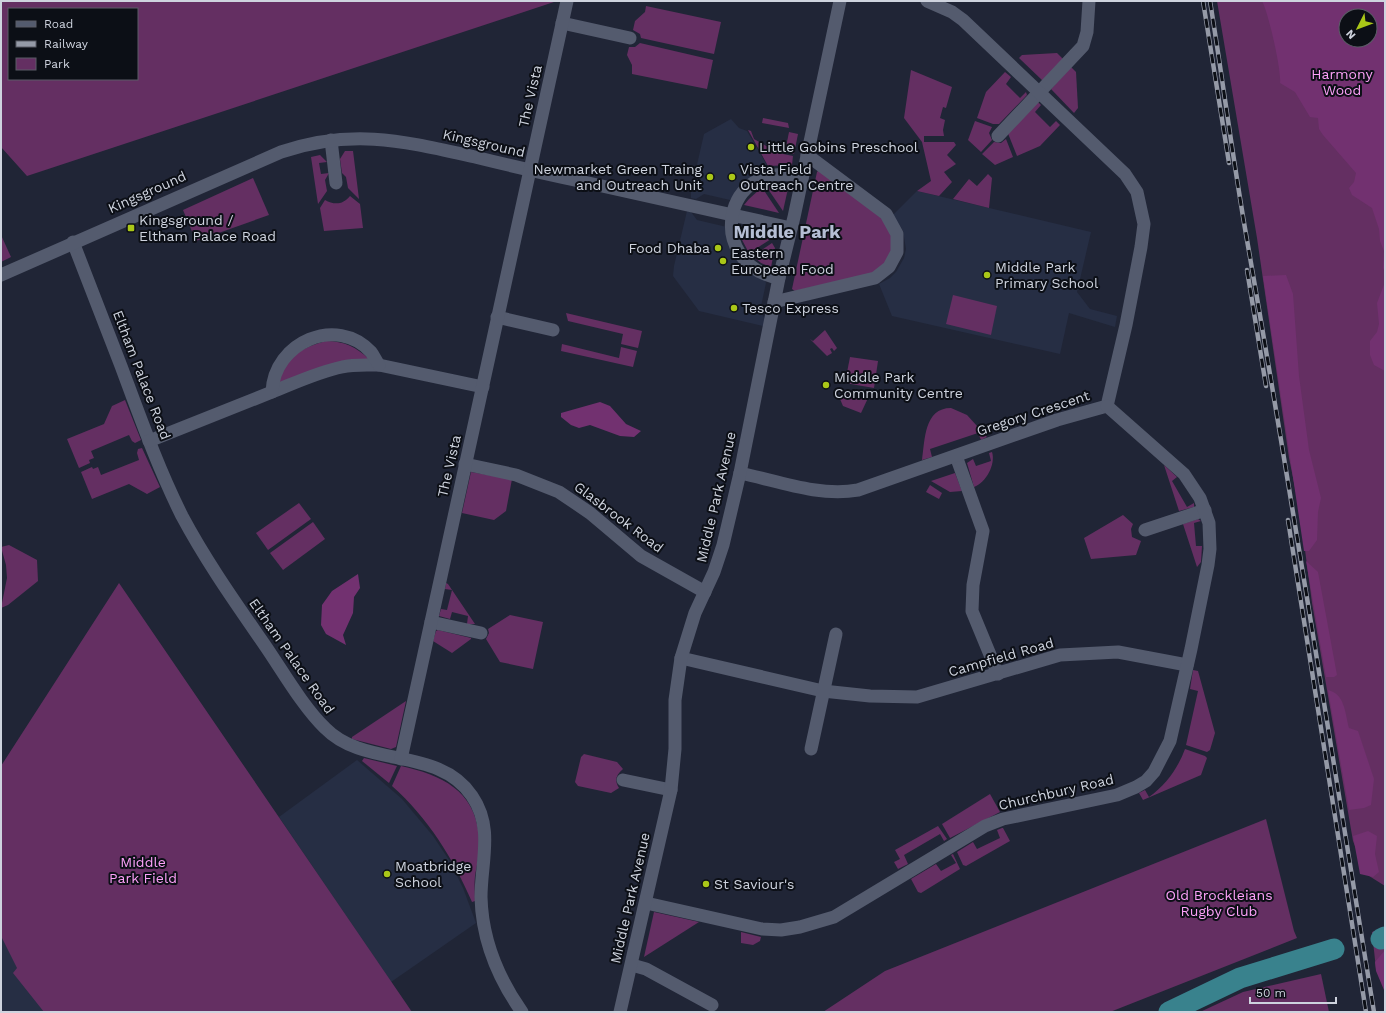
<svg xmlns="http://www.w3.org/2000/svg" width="1386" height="1013" viewBox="0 0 1386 1013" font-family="'Work Sans',sans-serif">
  <rect width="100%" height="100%" fill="#202536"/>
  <g fill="#262e44">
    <polygon points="731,119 739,128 747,131 771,172 730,200 704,194 696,199 691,198 691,191 704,134"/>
    <polygon points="917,191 1091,232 1077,292 1090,309 1117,316 1115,327 1069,313 1060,354 892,316 879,284 890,278 896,272 904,258 906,249 903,231 893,215"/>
    <polygon points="687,211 691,212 697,220 727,227 764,278 766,283 760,311 765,319 765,323 763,326 699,311 673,276 674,266"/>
    <polygon points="357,760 402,799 433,836 449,860 463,888 476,923 391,982 279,817"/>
    <polygon points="1,906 63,1012 1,1012"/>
  </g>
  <g fill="#642f62" fill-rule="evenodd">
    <path d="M1,1H557L27,176L1,147ZM9,9H137V79H9Z"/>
    <path d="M1217,1H1385V886L1366,874L1353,841L1312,603L1300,512L1289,458L1257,238ZM1346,16H1370V40H1346Z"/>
    <polygon points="646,6 721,22 714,54 641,38 640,34 633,30 635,21 645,12"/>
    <polygon points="640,43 713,60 707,89 632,74 632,65 627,55 629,47 635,47"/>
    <polygon points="1057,53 1063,59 1043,81 1019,58 1022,55"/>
    <polygon points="1071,67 1076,72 1078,108 1074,113 1051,89"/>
    <polygon points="911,70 952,87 946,108 943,107 940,118 945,120 943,130 944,136 924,136 924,142 954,142 956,145 947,155 956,164 944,172 952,182 939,196 917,191 931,181 922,142 904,118"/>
    <polygon points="1005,72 1011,77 1006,84 1020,98 1026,92 1027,95 999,124 993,124 977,118 986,92"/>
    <polygon points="1036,100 1041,105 1035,112 1050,127 1056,121 1060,125 1040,146 1017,156 1007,131"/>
    <polygon points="763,118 788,123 789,128 762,123"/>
    <polygon points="975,121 992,127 989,133 992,140 981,152 968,140"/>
    <polygon points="748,130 751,131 754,139 768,147 769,151 793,156 792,165 768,166"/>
    <polygon points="789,132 798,134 794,154 785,152"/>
    <polygon points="1006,139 1013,157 995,165 982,154 994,142 1001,143"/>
    <polygon points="345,151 353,151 359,199 348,188 346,177 342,173 340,159"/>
    <polygon points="320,155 327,162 319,163 321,174 329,173 325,180 327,191 318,204 311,157"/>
    <polygon points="820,169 885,221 891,234 891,251 885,263 874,273 795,291 792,289 817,172"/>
    <polygon points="988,174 992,178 989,208 953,199 969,179 977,186"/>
    <polygon points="253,178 269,215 196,241 183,210"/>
    <polygon points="775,183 789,184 783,211 766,186"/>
    <polygon points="760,189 763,189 779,213 744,205 749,199"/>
    <path d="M350,196L360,204L363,228L324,231L320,208L325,200C334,205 343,205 350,196Z"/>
    <polygon points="739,228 768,235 771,239 749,253 741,238"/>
    <polygon points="1,235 11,257 1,262"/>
    <polygon points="772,243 775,248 771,267 761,263 753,256"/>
    <polygon points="953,295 997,306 991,335 946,324"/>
    <polygon points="566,313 642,331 638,348 621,344 623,334 568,321"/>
    <polygon points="825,330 837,348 834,351 832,348 830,349 832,353 827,356 810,339 813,341"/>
    <path d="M326,341C344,341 356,347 369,359L279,384C283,357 303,347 326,341Z"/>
    <polygon points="562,344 619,358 621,347 637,351 633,367 561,351"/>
    <polygon points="850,357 878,361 874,388 845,383"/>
    <polygon points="843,392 869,396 861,413 843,406 840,399"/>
    <polygon points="125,400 141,440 135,443 132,441 129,435 91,451 94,458 89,460 90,463 79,468 67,439 104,424 112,406"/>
    <path d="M951,408L967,415L987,437L981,440L978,433L930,449L932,457L922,460C925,440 924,408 951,408Z"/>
    <polygon points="142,448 160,487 147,494 129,484 92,499 81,472 92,467 93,469 98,467 101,475 139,460 137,453 138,449"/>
    <path d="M992,452C996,464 986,483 974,487L967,463L973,459L976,466L991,461L989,453Z"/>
    <polygon points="1164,465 1177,477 1172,481 1187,507 1194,503 1194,507 1179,511"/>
    <polygon points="471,472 512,479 506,511 494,520 462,513"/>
    <polygon points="955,473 962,491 950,492 931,481"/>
    <polygon points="930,485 942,493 939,499 926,492"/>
    <polygon points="299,503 311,519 268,550 256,533"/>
    <polygon points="1123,515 1133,524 1131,529 1132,537 1141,541 1136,555 1091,559 1084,538"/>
    <polygon points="1198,519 1201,521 1194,523 1196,546 1202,546 1201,562 1197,567 1183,524"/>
    <polygon points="313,522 325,539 283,570 270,553"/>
    <polygon points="9,545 37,560 38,581 8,605 1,608 7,578 6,565 1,547"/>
    <polygon points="119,583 412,1012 44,1012 13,973 17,968 1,936 1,766"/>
    <polygon points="446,583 448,584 475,624 467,624 468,616 452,612 450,619 439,616 441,609 447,610 452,590 445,589"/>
    <polygon points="510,615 543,622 533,669 500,662 486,639 489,633 488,629"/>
    <polygon points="438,630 471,638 471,639 452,653 433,641 436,631"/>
    <polygon points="1193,670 1198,671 1215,733 1210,750 1207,752 1186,745 1198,691 1190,689"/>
    <polygon points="406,701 396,747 391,749 352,739 352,737"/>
    <path d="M1185,749L1205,756L1207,758L1201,775L1143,800L1139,793L1145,790L1149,797C1166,785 1178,768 1185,749Z"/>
    <path d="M584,754L617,762L623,769C616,775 614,780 619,788L611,793L578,786L575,782L581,757Z"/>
    <polygon points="364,758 397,766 389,783 362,761"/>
    <path d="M401,766C441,775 475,790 479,836C481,849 477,863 475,876C474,884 475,892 475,901L472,902C453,858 428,818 392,786Z"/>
    <polygon points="990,794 1000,812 950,838 942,824"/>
    <polygon points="1266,819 1294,931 1297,938 1110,1012 823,1012 885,971"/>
    <polygon points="938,826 947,839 944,841 940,834 904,855 908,864 898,869 894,862 900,859 895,850"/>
    <polygon points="1002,828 1003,828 1010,841 966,866 963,865 957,852 973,842 977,849 1000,838 997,830"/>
    <polygon points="953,854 960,869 921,893 918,892 911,879 936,864 941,871 956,863 951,855"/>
    <polygon points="654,912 699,922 644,957"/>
    <polygon points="1385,927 1385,1009 1384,988 1376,969 1372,932"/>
    <polygon points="741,932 761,937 760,941 753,945 741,943"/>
    <polygon points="1321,974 1329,1012 1200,1012 1243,992"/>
  </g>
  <g fill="#723170" fill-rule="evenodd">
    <path d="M1262,1H1385V273L1383,268L1384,251L1380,241L1379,229L1372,208L1352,195L1349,188L1354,182L1356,173L1323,135L1319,129L1318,118L1310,117L1295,92L1280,83C1282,72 1268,11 1262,1ZM1346,16H1370V40H1346Z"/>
    <polygon points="1286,275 1293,294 1299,376 1309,450 1321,498 1318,512 1317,540 1309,551 1304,551 1263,276"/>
    <polygon points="1385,282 1385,371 1374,365 1370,355 1370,341 1377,332 1379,324 1377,303"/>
    <polygon points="600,402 610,406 626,424 641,431 634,437 620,436 590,425 579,428 571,425 561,417 561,413"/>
    <polygon points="1306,561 1318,572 1337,675 1334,677 1326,677"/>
    <polygon points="358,574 360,588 354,597 353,613 343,635 346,645 326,634 321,625 322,605 332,591"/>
    <path d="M1328,690C1345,694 1345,713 1349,728L1358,731L1374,779L1371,805L1364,808L1349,810Z"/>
    <polygon points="1368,831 1377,836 1375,854 1379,872 1373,877 1360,874 1353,836"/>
    <polygon points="1385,950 1385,1009 1384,990 1376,971 1375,962"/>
  </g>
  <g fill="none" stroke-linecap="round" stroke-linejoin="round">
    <g stroke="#39828d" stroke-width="21">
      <polyline points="1381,939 1385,937"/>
      <polyline points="1169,1012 1240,978 1334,949"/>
    </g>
    <g stroke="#545b6e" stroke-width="13">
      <polyline points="562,23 630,38"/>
      <polyline points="998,136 1083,46 1087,32 1089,1"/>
      <polyline points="331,140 336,183"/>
      <path d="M73,242C89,284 105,325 121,366C140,417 158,468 182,516C206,561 235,602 264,644C282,670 303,707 325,728C365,769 439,746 472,796C494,828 481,862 481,897C482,940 498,978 522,1012"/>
      <path d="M1,275L281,152C353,128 403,141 475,157C511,166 547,174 584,182C653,198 722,212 791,228"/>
      <path d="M779,278C705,265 721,157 802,177"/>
      <polyline points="774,302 875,278 889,267 897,252 897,234 886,214 807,155"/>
      <polyline points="497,317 553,330"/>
      <path d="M272,392C295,383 318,372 342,367C354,364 367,365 379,365L483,387"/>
      <path d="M149,441L272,392C274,342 337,315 371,352C374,356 376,361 379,365"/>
      <polyline points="956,456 983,531 973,585 972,611 998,674"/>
      <polyline points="465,464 516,475 559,492 590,513 641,556 705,592"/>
      <path d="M740,473C778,481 819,497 858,490L1057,420L1107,406L1126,325L1141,247L1144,224L1137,192L1125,174L963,20L952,12L927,1"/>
      <polyline points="1145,530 1205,510"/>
      <polyline points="431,622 481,633"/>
      <polyline points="681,658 823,691 870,696 917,697 1060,655 1118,652 1187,665"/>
      <polyline points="811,749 836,634"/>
      <polyline points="401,759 567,1"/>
      <polyline points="623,780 671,790"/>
      <polyline points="646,903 762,929 781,930 800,927 834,917 985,826 1003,819 1117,795 1136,787 1146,781 1154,772 1170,741 1191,649 1208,565 1210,549 1209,523 1200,498 1184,474 1107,406"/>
      <polyline points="632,965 646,969 712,1005"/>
      <polyline points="620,1012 671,790 675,749 675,700 681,658 695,613 714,572 723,545 740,473 779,278 794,217 840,1"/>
    </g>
    <defs>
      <g id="rail">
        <polyline points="1203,1 1229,163"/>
        <path d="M1210,1C1223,81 1233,161 1247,240C1292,497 1332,755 1374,1012"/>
        <polyline points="1247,270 1266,386"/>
        <polyline points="1288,520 1366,1012"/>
      </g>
    </defs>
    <use href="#rail" stroke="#959aa7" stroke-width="4.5"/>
    <use href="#rail" stroke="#0c0f16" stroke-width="3" stroke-dasharray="9" stroke-linecap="butt"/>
  </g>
  <g fill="#aac718" stroke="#0c0f16" stroke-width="1.5">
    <circle cx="751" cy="147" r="4"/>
    <circle cx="710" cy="177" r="4"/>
    <circle cx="732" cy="177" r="4"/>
    <rect x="127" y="224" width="8" height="8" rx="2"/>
    <circle cx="718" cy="248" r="4"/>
    <circle cx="723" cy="261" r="4"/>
    <circle cx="987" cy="275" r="4"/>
    <circle cx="734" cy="308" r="4"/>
    <circle cx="826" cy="385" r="4"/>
    <circle cx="387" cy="874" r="4"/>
    <circle cx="706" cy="884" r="4"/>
  </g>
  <g text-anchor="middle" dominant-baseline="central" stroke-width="4" stroke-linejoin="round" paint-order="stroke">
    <g font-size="14" fill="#fda1f9" stroke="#0c0f16">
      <text x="1342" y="74">Harmony<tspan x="1342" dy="16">Wood</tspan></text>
      <text x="143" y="862">Middle<tspan x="143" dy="16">Park Field</tspan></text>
      <text x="1219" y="895">Old Brockleians<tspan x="1219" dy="16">Rugby Club</tspan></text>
    </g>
    <g font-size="14" fill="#ced3de" stroke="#0c0f16">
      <text transform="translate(530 96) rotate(-77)">The Vista</text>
      <text transform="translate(484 143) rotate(13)">Kingsground</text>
      <text transform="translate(147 192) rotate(-24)">Kingsground</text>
      <text transform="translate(142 375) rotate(69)">Eltham Palace Road</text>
      <text transform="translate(1033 413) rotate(-18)">Gregory Crescent</text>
      <text transform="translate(449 466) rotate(-77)">The Vista</text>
      <text transform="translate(716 497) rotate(-77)">Middle Park Avenue</text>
      <text transform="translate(619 517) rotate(37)">Glasbrook Road</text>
      <text transform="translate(292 656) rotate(55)">Eltham Palace Road</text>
      <text transform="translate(1001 657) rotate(-16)">Campfield Road</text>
      <text transform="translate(1056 792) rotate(-13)">Churchbury Road</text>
      <text transform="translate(630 898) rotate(-77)">Middle Park Avenue</text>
    </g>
    <g font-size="14" fill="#ced3de" stroke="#0c0f16" text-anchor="start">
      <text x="759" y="147">Little Gobins Preschool</text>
      <text x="702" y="169" text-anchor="end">Newmarket Green Traing<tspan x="702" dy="16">and Outreach Unit</tspan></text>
      <text x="740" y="169">Vista Field<tspan x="740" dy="16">Outreach Centre</tspan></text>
      <text x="139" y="220">Kingsground /<tspan x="139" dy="16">Eltham Palace Road</tspan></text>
      <text x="710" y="248" text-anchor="end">Food Dhaba</text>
      <text x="731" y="253">Eastern<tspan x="731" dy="16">European Food</tspan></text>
      <text x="995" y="267">Middle Park<tspan x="995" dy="16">Primary School</tspan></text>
      <text x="742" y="308">Tesco Express</text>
      <text x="834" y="377">Middle Park<tspan x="834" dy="16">Community Centre</tspan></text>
      <text x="395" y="866">Moatbridge<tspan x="395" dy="16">School</tspan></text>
      <text x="714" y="884">St Saviour's</text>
    </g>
    <g font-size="18" font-weight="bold" fill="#b5bed4" stroke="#0c0f16">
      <text x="787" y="231">Middle Park</text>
    </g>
  </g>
  <rect width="1386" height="1013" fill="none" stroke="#ced3de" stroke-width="4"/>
  <rect x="8" y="8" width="130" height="72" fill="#0c0f16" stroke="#5a5d66"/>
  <rect x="16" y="21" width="20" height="6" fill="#545b6e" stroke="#5a5d66"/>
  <text x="44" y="28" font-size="12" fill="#ced3de">Road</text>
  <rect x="16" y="41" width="20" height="6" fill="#959aa7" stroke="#5a5d66"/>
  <text x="44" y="48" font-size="12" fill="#ced3de">Railway</text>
  <rect x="16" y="58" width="20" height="12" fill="#642f62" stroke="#5a5d66"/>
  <text x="44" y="68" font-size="12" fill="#ced3de">Park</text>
  <g transform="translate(1358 28) rotate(228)"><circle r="19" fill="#0c0f16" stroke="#5a5d66"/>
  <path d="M0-3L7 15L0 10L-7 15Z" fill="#aac718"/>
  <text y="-6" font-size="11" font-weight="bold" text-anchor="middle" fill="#ced3de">N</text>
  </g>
  <path d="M1250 997v6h86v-6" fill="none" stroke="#ced3de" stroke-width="2"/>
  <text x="1256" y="997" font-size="12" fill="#ced3de" stroke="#0c0f16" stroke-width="3" paint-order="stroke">50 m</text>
</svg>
